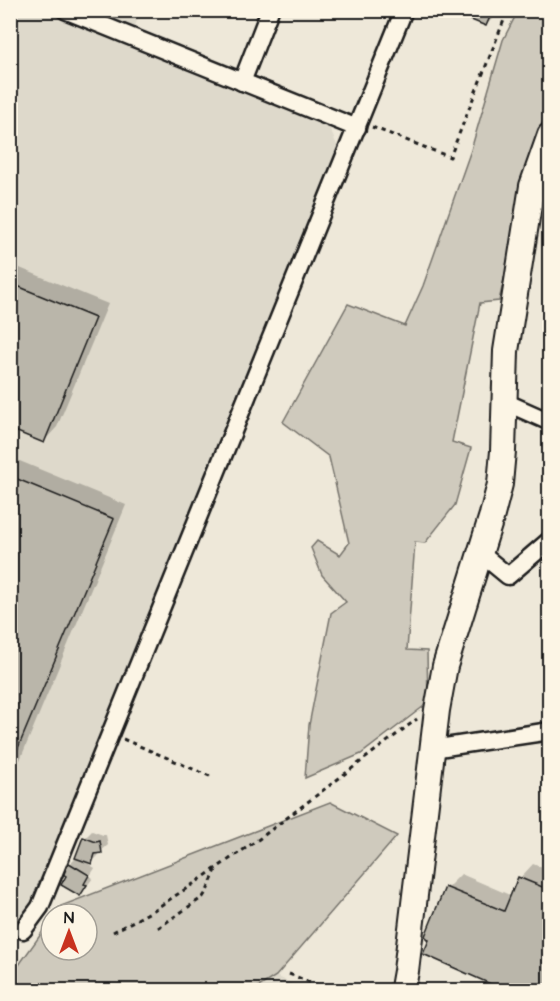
<svg xmlns="http://www.w3.org/2000/svg" width="560" height="1001" viewBox="0 0 560 1001" font-family="'Architects Daughter',sans-serif">
  <rect width="100%" height="100%" fill="#eee8d9"/>
  <filter id="ink" filterUnits="userSpaceOnUse"><feTurbulence type="fractalNoise" baseFrequency=".0167" numOctaves="2"/><feDisplacementMap in="SourceGraphic" scale="12" xChannelSelector="R" yChannelSelector="G"/><feConvolveMatrix kernelMatrix="1 2 1 2 8 2 1 2 1" color-interpolation-filters="sRGB"/></filter>
  <g filter="url(#ink)">
    <g fill="#ded9cb">
      <polygon points="42,10 329,127 340,152 35,905 11,937 10,11"/>
      <polygon points="82,11 141,11 133,31"/>
      <polygon points="276,976 306,990 254,990"/>
    </g>
    <g fill="#cfcabd" stroke="#76736c" stroke-width="1.5">
      <polygon points="518,11 549,11 549,102 533,152 499,301 480,303 452,442 471,448 455,505 425,543 415,542 407,650 427,651 428,703 361,754 305,778 309,725 331,613 346,602 322,575 311,548 317,541 340,555 349,543 329,457 283,422 348,304 405,326 423,286 471,150 503,40"/>
      <polygon points="330,802 397,836 276,976 254,990 11,990 11,976 51,920 51,950 87,950 87,914 56,914 61,906"/>
    </g>
    <g fill="#0003">
      <polygon points="462,10 498,10 497,14 486,25"/>
      <polygon points="10,264 108,304 57,427 44,441 10,427"/>
      <polygon points="10,457 126,505 20,760 10,770"/>
      <polygon points="92,831 103,835 106,835 108,845 100,852 98,856 91,863 85,860 84,861 95,868 90,876 93,878 86,887 80,894 68,876 70,864 76,858 85,838"/>
      <polygon points="533,864 550,871 550,990 508,990 425,953 447,888 461,874 512,896 520,878"/>
    </g>
    <g fill="#bab6aa" stroke="#1c1c1c" stroke-width="1.5">
      <polygon points="461,10 493,10 486,26 459,15"/>
      <polygon points="10,283 95,318 44,443 10,429"/>
      <polygon points="10,476 114,519 10,767"/>
      <polygon points="83,837 96,842 100,841 102,853 95,854 92,864 75,858"/>
      <polygon points="69,863 89,875 84,884 87,885 80,896 61,885 66,876 63,874"/>
      <polygon points="518,877 550,890 550,990 504,990 423,954 429,940 425,936 445,887 504,911"/>
    </g>
    <g fill="none" stroke-linecap="round" stroke-linejoin="round">
      <defs>
        <g id="street">
          <polyline points="65,10 357,128"/>
          <polyline points="242,82 270,10"/>
          <polyline points="505,402 550,422"/>
          <polyline points="480,553 508,576 550,540"/>
          <polyline points="432,749 550,731"/>
          <polyline points="23,930 40,907 404,10"/>
        </g>
        <polyline id="secondary" points="404,990 403,988 406,971 437,710 445,666 492,515 500,484 503,451 506,351 532,186 550,135"/>
      </defs>
      <use href="#street" stroke="#1c1c1c" stroke-width="21"/>
      <use href="#secondary" stroke="#1c1c1c" stroke-width="28"/>
      <g stroke="#1c1c1c" stroke-width="3" stroke-dasharray="4.5 4.5" stroke-linecap="butt">
        <polyline points="372,127 450,157 508,10"/>
        <polyline points="123,739 212,777"/>
        <polyline points="158,928 203,897 207,891 216,870"/>
        <polyline points="113,932 154,910 202,878 259,839 417,719"/>
        <polyline points="10,948 15,941"/>
        <polyline points="289,974 330,990"/>
      </g>
      <use href="#street" stroke="#fcf5e5" stroke-width="16"/>
      <use href="#secondary" stroke="#fcf5e5" stroke-width="24"/>
    </g>
  </g>
  <rect width="560" height="1001" fill="none" stroke="#fcf5e5" stroke-width="36"/>
  <rect x="18" y="18" width="524" height="965" fill="none" stroke="#1c1c1c" stroke-width="2" filter="url(#ink)"/>
  <g transform="translate(69 932)"><circle r="28" fill="#fcf5e5" stroke="#a29e95" stroke-width="1.5"/>
  <path d="M0-4.5L10 22L0 15L-10 22Z" fill="#c8321e"/>
  <text y="-9" font-size="16" font-weight="bold" text-anchor="middle" fill="#1c1c1c">N</text>
  </g>
</svg>
